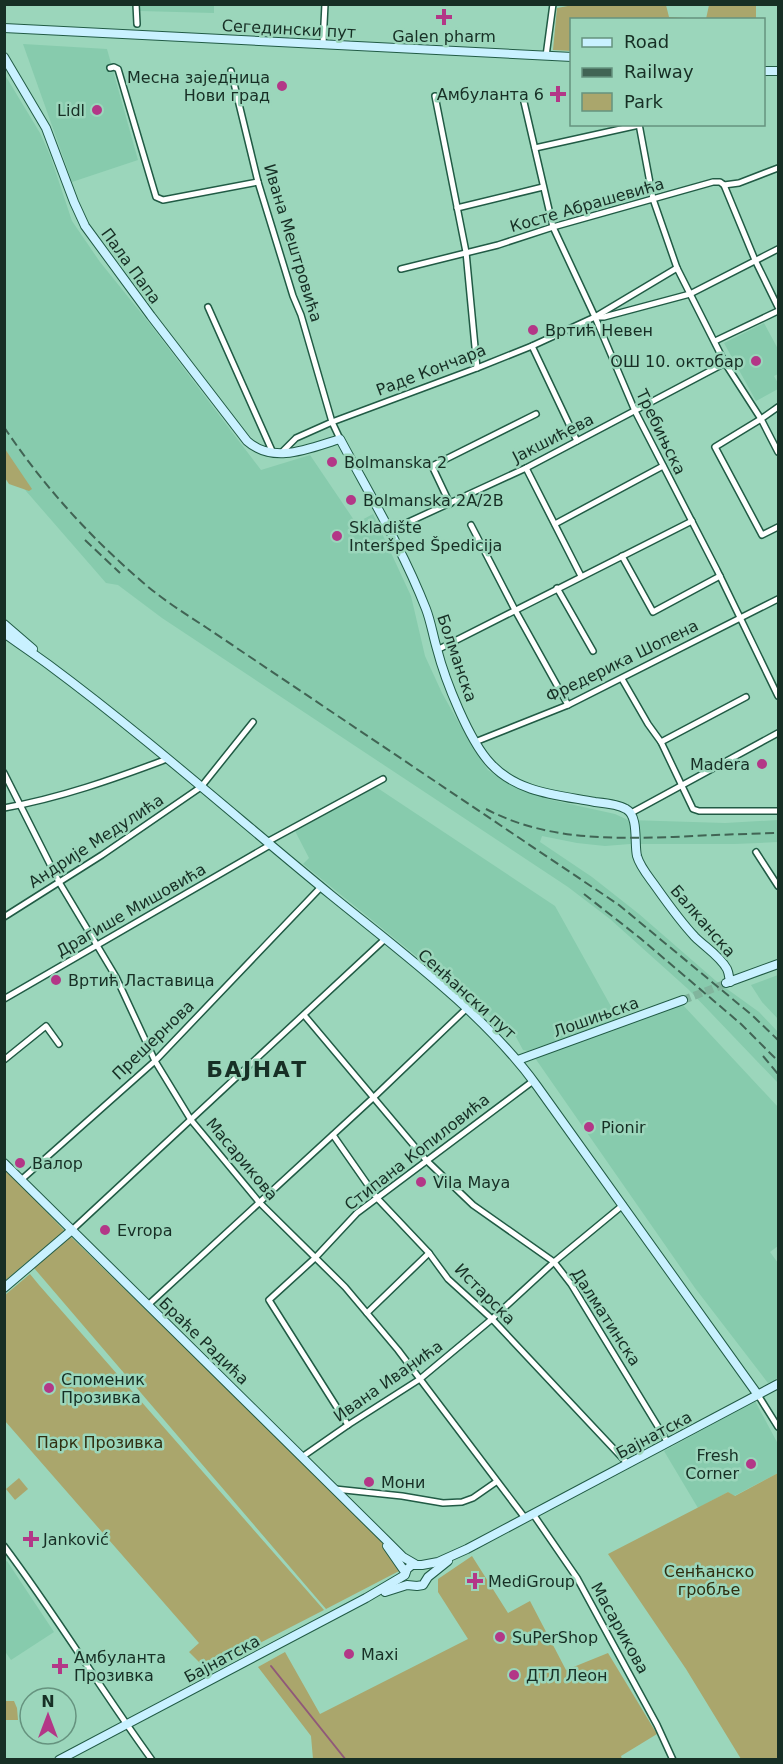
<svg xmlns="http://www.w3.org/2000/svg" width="783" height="1764" viewBox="0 0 783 1764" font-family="'DejaVu Sans',sans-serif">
  <rect width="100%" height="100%" fill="#9bd6bb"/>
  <g fill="#87cbad">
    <polygon points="139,5 214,5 214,13 140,11"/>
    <polygon points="23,44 107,49 138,160 72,182"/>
    <polygon points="5,75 40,133 50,155 72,221 100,262 150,324 261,470 310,455 356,523 373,514 411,596 425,656 442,693 474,750 488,770 505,782 547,799 615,814 628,820 725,823 778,820 778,842 735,844 630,844 605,846 577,843 542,836 540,842 592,877 639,914 716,981 759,1012 778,1032 778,1083 688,989 610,919 568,887 162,618 118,585 106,583 26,491 5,455"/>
    <polygon points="764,323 778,349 778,374 774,376 778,383 778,389 756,401 724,343"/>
    <polygon points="376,787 555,906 618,1019 528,1051 523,1050 516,1037 303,864 309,858 295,831"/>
    <polygon points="778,975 778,1019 762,1002 751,985"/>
    <polygon points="682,1004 778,1107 778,1246 770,1252 778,1263 778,1378 768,1383 695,1288 535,1058"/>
    <polygon points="755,1401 778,1444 778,1473 734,1496 728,1492 698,1508 664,1451"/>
    <polygon points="7,1561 54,1632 11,1660 4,1650 4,1563"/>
  </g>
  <g fill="#aaa66c">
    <polygon points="573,5 666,5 669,17 706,19 709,5 756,5 756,19 572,20 571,51 553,50 557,8"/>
    <polygon points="5,449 32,489 29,491 9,484 5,478"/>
    <polygon points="4,1167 62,1228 380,1538 401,1570 326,1609 28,1261 5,1281"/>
    <polygon points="30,1274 39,1285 324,1610 207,1670 189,1652 199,1643 5,1421 5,1295"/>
    <polygon points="778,1473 778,1759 741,1759 686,1669 608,1554 728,1492 735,1496"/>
    <polygon points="19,1478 28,1489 15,1500 6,1489"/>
    <polygon points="472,1556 508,1613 530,1601 566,1670 608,1653 657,1734 621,1756 622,1759 313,1759 311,1736 258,1667 285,1652 320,1714 468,1639 438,1592 438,1579"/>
    <polygon points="5,1701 14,1701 17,1708 18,1720 5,1720"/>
  </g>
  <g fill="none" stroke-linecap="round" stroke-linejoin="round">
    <polyline stroke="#905979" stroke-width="2" points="271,1666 346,1760"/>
    <polyline stroke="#81b59d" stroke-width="8" stroke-dasharray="8 4" stroke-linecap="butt" points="683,1000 725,984"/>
    <defs>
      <g id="street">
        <polyline points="136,4 137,24"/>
        <polyline points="323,44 325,4"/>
        <polyline points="546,56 553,4"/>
        <polyline points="110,68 114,67 118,69 156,197 163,200 258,182"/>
        <polyline points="231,71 258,182 293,296 301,315 332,422 340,439"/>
        <polyline points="435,96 466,252 477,368"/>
        <polyline points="524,102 553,227 595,317 635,411 717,570 778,696"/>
        <polyline points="639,124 653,199 677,268 725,363 761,419 778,452"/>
        <polyline points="535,148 639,125"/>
        <polyline points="724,185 755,260 778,307"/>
        <polyline points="457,208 543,187"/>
        <polyline points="401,269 498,245 553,227 713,182 720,182 724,185 739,183 778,168"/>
        <polyline points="208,307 273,453"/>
        <polyline points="596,317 604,317 690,294 778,249"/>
        <polyline points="715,341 778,311"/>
        <polyline points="532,346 577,441"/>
        <polyline points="778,407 761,419 715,447 762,535 778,527"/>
        <polyline points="281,453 296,438 332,422 477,368 532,346 595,317 677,268"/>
        <polyline points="526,468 581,576"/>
        <polyline points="450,504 432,466 536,414"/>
        <polyline points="555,524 663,466"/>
        <polyline points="471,525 515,610 568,705"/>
        <polyline points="389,531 526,468 725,363"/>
        <polyline points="622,556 653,612 720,576"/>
        <polyline points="557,588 593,651"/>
        <polyline points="437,650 692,521"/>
        <polyline points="622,679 648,724 661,742 693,809 699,811 778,811"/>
        <polyline points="475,742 568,705 778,599"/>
        <polyline points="661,742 746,697"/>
        <polyline points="4,773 59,882 116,977 155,1061 191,1120 259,1202 345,1287 398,1350 525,1518"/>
        <path d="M4,808C60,798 114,779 167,759"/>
        <polyline points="631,813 778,733"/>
        <polyline points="267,842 383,779"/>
        <polyline points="756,852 778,886"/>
        <polyline points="4,917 102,855 201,787 253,722"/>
        <polyline points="4,999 270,845"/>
        <polyline points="304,1015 426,1160 473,1205 554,1262 571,1284 668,1443"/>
        <polyline points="4,1060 46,1026 59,1044"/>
        <polyline points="333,1135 377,1198 429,1253 448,1279 492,1319 628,1464"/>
        <polyline points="21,1180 155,1061 321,887"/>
        <polyline points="72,1230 385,939"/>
        <polyline points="148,1305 374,1097 466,1009"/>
        <polyline points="367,1313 429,1253"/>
        <polyline points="758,1395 778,1427"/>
        <polyline points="348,1425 269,1300 315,1258 357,1213 533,1081"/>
        <polyline points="302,1457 348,1425 420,1379 492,1319 554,1262 623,1205"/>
        <polyline points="335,1489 402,1496 443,1503 462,1502 473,1498 496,1482"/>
        <polyline points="533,1514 577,1578 657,1725 673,1760"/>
        <path d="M4,1546C56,1615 101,1690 152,1760"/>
      </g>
      <g id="secondary">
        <polyline points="4,28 572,57"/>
        <path d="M4,57L46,128L74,202L85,226L151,316L247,441C274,465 310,448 340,439C370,495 403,550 426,609C431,622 433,636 437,649C445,680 469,741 491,764C518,793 558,795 595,802C605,803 618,804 626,809C639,816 634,843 637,856C640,867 649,877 656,887C668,904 680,921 695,937C705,947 720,956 727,969C729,973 729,977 730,982"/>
        <polyline points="764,71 778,71"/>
        <polyline points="4,624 33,649"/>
        <path d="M4,633C19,644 34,654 49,665C146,737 237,818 331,895C401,952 484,1013 537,1086L758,1395"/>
        <polyline points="726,983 778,964"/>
        <polyline points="518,1060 683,1000"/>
        <polyline points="4,1163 385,1539 403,1557 415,1564"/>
        <polyline points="4,1288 72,1230"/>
        <polyline points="387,1546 405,1572"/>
        <polyline points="385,1592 407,1585 417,1586 423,1585 428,1577 448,1561"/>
        <polyline points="59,1760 366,1598 405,1575 407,1569 412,1565 422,1565 438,1562 467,1549 778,1384"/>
      </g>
    </defs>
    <use href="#street" stroke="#215b45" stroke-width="8"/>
    <use href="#secondary" stroke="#215b45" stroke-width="10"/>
    <use href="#street" stroke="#fff" stroke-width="5"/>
    <use href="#secondary" stroke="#c9f1ff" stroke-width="8"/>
    <g stroke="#416454" stroke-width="2" stroke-dasharray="9 4.5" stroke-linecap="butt">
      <path d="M4,427C42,484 88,535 139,579C160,598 184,613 207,628L619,905L753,1016L778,1040"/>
      <polyline points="85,540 120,573"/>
      <path d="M486,809C545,840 609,839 673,837C708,835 743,834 778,833"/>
      <polyline points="584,894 640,938 741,1024 778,1061"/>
      <polyline points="763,1056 778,1074"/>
    </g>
  </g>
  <g fill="#b33787" stroke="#9bd6bb" stroke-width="2">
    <path d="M441 8h6v6h6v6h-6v6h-6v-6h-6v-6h6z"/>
    <circle cx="282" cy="86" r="6"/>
    <path d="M555 85h6v6h6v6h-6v6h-6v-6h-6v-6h6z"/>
    <circle cx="97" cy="110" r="6"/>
    <circle cx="533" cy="330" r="6"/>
    <circle cx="756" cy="361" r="6"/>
    <circle cx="332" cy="462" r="6"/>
    <circle cx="351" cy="500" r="6"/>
    <circle cx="337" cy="536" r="6"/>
    <circle cx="762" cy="764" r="6"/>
    <circle cx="56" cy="980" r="6"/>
    <circle cx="589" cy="1127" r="6"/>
    <circle cx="20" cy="1163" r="6"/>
    <circle cx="421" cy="1182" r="6"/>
    <circle cx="105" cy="1230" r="6"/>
    <circle cx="49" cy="1388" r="6"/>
    <circle cx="751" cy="1464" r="6"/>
    <circle cx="369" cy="1482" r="6"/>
    <path d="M28 1530h6v6h6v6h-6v6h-6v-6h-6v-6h6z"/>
    <path d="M472 1572h6v6h6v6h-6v6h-6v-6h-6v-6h6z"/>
    <circle cx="500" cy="1637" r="6"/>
    <circle cx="349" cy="1654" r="6"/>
    <path d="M57 1657h6v6h6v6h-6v6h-6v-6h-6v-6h6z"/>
    <circle cx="514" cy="1675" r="6"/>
  </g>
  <g text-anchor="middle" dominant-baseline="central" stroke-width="5" stroke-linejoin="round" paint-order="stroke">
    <g font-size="16" fill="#172f25" stroke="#9bd6bb">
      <text transform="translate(289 29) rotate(3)">Сегедински пут</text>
      <text transform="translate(587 205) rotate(-16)">Косте Абрашевића</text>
      <text transform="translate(293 243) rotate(73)">Ивана Мештровића</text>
      <text transform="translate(131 266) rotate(54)">Пала Папа</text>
      <text transform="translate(431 370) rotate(-21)">Раде Кончара</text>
      <text transform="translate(661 432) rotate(64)">Требињска</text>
      <text transform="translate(553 438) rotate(-27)">Јакшићева</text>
      <text transform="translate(457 658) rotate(71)">Болманска</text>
      <text transform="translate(622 661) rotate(-26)">Фредерика Шопена</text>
      <text transform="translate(96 841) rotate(-33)">Андрије Медулића</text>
      <text transform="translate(131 910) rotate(-30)">Драгише Мишовића</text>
      <text transform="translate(703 921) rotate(49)">Балканска</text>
      <text transform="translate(467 994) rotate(42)">Сенћански пут</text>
      <text transform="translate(596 1017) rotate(-20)">Лошињска</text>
      <text transform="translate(153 1040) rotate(-44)">Прешернова</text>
      <text transform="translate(417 1152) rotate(-38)">Стипана Копиловића</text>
      <text transform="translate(242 1159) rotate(50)">Масарикова</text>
      <text transform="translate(485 1294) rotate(45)">Истарска</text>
      <text transform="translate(606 1317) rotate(57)">Далматинска</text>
      <text transform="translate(204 1341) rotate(44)">Браће Радића</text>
      <text transform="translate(388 1381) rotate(-35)">Ивана Иванића</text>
      <text transform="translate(654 1435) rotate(-28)">Бајнатска</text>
      <text transform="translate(620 1628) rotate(61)">Масарикова</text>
      <text transform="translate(222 1659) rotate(-28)">Бајнатска</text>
    </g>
    <g font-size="16" fill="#172f25" stroke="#9bd6bb" text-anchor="start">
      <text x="444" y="36" text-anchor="middle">Galen pharm</text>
      <text x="270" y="77" text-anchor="end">Месна заједница<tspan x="270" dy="18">Нови град</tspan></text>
      <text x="544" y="94" text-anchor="end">Амбуланта 6</text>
      <text x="85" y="110" text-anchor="end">Lidl</text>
      <text x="545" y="330">Вртић Невен</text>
      <text x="744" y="361" text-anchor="end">ОШ 10. октобар</text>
      <text x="344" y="462">Bolmanska 2</text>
      <text x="363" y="500">Bolmanska 2A/2B</text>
      <text x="349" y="527">Skladište<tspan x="349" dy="18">Interšped Špedicija</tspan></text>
      <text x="750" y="764" text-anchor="end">Madera</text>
      <text x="68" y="980">Вртић Ластавица</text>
      <text x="601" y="1127">Pionir</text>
      <text x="32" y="1163">Валор</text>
      <text x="433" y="1182">Vila Maya</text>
      <text x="117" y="1230">Evropa</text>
      <text x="61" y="1379">Споменик<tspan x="61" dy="18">Прозивка</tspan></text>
      <text x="739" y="1455" text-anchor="end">Fresh<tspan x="739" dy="18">Corner</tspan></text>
      <text x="381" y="1482">Мони</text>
      <text x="43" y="1539">Janković</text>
      <text x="488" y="1581">MediGroup</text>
      <text x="512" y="1637">SuPerShop</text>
      <text x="361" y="1654">Maxi</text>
      <text x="74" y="1657">Амбуланта<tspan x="74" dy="18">Прозивка</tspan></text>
      <text x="526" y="1675">ДТЛ Леон</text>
    </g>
    <g font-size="16" fill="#302e11" stroke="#9bd6bb">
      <text x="100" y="1442">Парк Прозивка</text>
      <text x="709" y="1571">Сенћанско<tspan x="709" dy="18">гробље</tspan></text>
    </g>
    <g font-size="22" font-weight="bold" letter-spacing="1.5" fill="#172f25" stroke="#9bd6bb">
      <text x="257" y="1069">БАЈНАТ</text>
    </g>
  </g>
  <rect width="783" height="1764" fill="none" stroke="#172f25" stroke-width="12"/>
  <rect x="570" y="18" width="195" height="108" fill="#9bd6bb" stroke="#66937f" stroke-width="1.5"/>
  <rect x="582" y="38" width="30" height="9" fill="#c9f1ff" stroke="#66937f" stroke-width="1.5"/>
  <text x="624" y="48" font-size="18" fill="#172f25">Road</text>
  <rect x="582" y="68" width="30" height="9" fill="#416454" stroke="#66937f" stroke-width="1.5"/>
  <text x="624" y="78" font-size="18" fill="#172f25">Railway</text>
  <rect x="582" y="93" width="30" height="18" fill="#aaa66c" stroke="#66937f" stroke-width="1.5"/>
  <text x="624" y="108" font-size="18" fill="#172f25">Park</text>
  <g transform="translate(48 1716)"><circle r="28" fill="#9bd6bb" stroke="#66937f" stroke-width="1.5"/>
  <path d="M0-4.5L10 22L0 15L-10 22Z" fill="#b33787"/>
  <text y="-9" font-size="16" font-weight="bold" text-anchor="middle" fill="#172f25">N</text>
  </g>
</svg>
